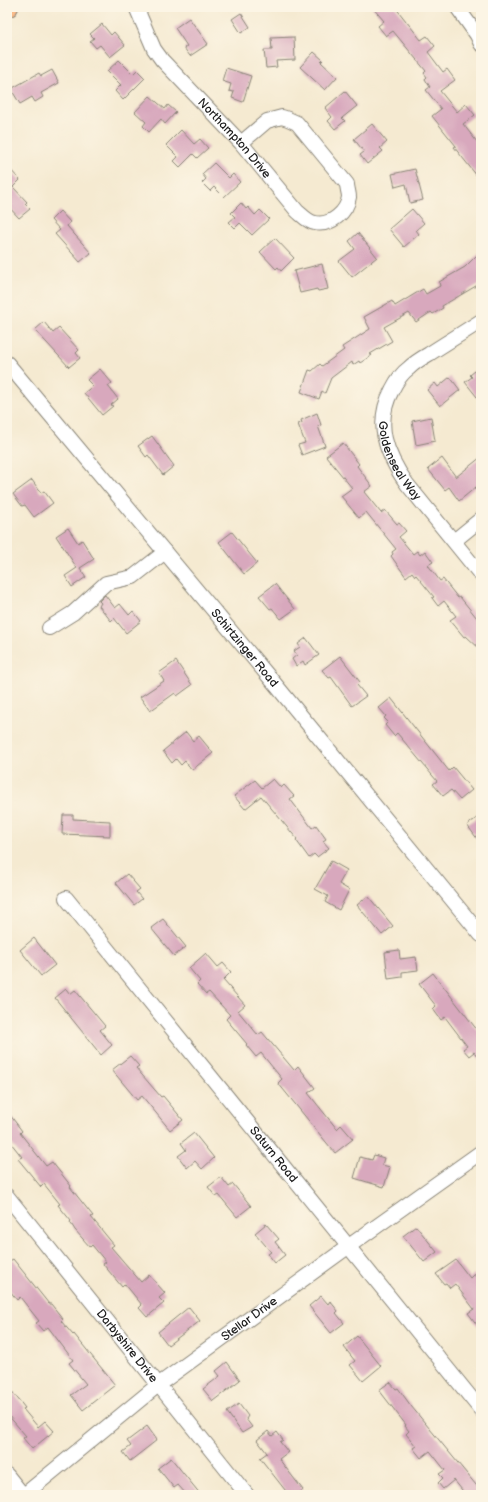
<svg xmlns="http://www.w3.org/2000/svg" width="488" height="1502" viewBox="0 0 488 1502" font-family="'Balsamiq Sans',sans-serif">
  <rect width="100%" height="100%" fill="#fcf5e5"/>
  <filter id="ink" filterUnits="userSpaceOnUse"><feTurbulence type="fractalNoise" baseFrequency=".025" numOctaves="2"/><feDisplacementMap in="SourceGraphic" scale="8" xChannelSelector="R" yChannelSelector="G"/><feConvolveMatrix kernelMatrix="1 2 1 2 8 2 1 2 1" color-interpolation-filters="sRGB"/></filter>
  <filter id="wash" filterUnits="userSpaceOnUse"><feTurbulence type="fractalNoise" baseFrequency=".012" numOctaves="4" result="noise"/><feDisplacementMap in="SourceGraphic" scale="16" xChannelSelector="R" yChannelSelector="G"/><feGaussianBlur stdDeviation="0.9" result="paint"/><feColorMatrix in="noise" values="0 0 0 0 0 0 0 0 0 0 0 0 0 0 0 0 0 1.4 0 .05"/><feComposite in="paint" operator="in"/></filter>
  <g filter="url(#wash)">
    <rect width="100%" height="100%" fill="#f5ead1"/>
    <g id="blocks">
      <g fill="#d8a8bd">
        <polygon points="372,7 395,7 421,40 427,36 435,46 428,52 443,72 447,69 455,80 440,91 457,112 466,104 475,115 463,124 481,147 481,181 454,147 456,146 432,116 441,109 426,90 430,87 425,79 427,77 424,73 426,71 393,31 386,36 378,26 384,21"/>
        <polygon points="241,13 250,27 241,33 232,19"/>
        <polygon points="189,18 208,44 190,56 184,48 187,46 175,28"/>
        <polygon points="102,24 111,35 114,32 125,45 110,57 100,45 96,48 90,41 94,38 90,34"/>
        <polygon points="294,37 295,60 276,61 277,67 266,68 264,50 272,50 271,38"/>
        <polygon points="314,52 323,60 321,62 337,77 325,90 300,67"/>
        <polygon points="119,60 133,74 137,70 145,78 123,100 115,91 121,85 107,71"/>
        <polygon points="226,68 251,76 243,102 232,98 234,92 229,91 231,84 222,81"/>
        <polygon points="52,70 59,83 41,93 43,97 35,102 32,97 20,104 11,89 39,73 41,76"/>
        <polygon points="345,91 357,106 342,118 345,121 335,129 328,121 332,117 325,108"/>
        <polygon points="150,96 165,109 168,105 176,112 165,124 161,119 149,132 143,126 146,122 135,112"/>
        <polygon points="372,124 387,142 380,148 383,151 367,164 360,155 364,152 354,139"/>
        <polygon points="181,130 194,144 200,139 208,148 197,158 193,154 180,167 174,161 178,157 166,145"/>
        <polygon points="214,163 229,178 233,174 240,182 224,197 214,187 210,191 202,183 206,179 202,174"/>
        <polygon points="7,166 20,180 13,187 27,202 25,204 30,209 19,218 7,205"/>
        <polygon points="415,169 423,200 410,203 406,184 395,187 392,174"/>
        <polygon points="241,203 246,209 248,207 255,215 260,210 269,219 252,235 240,223 235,228 229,222 235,217 231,213"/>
        <polygon points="412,209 424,223 416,230 419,234 404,247 389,229"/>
        <polygon points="60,211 70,222 67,226 91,253 80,262 55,234 60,230 51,220"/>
        <polygon points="358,233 377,257 352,277 339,261 355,249 349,241"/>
        <polygon points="275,238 294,258 281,271 278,267 276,269 260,252"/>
        <polygon points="481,251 481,283 442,306 443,308 433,314 431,312 416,322 409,313 384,327 392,341 370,354 372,355 360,363 359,361 353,365 352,362 331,378 325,393 322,391 319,399 301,392 309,370 312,371 320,364 322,366 344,350 342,347 370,329 364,317 392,301 395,306 423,289 426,294 440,286 439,282 465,267"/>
        <polygon points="322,264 328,289 318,291 317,289 300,293 294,271"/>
        <polygon points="44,322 53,333 59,328 79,350 76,353 80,358 69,367 35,330"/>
        <polygon points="481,366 481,402 465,382 472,377 470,375"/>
        <polygon points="100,369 112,383 108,386 118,399 111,405 113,406 102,415 84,393 93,386 87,380"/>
        <polygon points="450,377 460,390 440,406 427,390 435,383 438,387"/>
        <polygon points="317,413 321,425 318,426 325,446 302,455 298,445 305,443 298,424 302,423 301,420"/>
        <polygon points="431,417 435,441 416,445 412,421"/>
        <polygon points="152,436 174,466 163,475 148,455 146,457 138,446"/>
        <polygon points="343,443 359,464 357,466 372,486 364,492 381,513 385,510 397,524 399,523 406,531 399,537 413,554 417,551 420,555 425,551 433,562 428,565 440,581 443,579 458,598 460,597 481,623 481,650 466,636 464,637 450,620 456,616 444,601 438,606 432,598 434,597 416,575 415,576 412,572 406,577 391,556 393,554 392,552 396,549 366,512 359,518 341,496 352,488 326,456"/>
        <polygon points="481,457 481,483 459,501 449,487 445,490 428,469 442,458 456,477"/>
        <polygon points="32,480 41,493 44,491 53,503 34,517 25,505 22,506 13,494"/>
        <polygon points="68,528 78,543 82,540 94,559 80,568 86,577 72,587 65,576 77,568 56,536"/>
        <polygon points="232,532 257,563 244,574 219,542"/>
        <polygon points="275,584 295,609 281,619 272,608 270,609 259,596"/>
        <polygon points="105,595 115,608 120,604 129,615 133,611 141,621 126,633 114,618 111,621 99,606 101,603 99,601"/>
        <polygon points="306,638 319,655 305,665 303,661 296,666 292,659 297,655 294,651 300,647 298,644"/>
        <polygon points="340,656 360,682 357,685 366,696 352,706 331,677 329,678 322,670"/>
        <polygon points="176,661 192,685 177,696 175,693 150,711 140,697 164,681 159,673"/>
        <polygon points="391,698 449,771 453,767 472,790 460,800 451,790 443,796 433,784 437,781 397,733 394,736 385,725 388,722 384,718 386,716 379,708"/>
        <polygon points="186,732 193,741 199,736 213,753 192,770 185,761 181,765 176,759 172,763 163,751"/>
        <polygon points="273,779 281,788 284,785 294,796 290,799 312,828 316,825 326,839 323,841 329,848 317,857 314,854 309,858 296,840 297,839 261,796 245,809 234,796 255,780 262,788"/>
        <polygon points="63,815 73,815 73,819 110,821 110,836 62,834"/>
        <polygon points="481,815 481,844 467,825"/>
        <polygon points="331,861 347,870 339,884 349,890 339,910 325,902 328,896 315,889"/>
        <polygon points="127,874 140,889 136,892 142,899 134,905 116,883"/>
        <polygon points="368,896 393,926 382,935 357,905"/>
        <polygon points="163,919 186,947 174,956 151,928"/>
        <polygon points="34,938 55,965 41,976 20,950"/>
        <polygon points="399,950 400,959 416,957 418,970 402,972 402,977 388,979 385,952"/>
        <polygon points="206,953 218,967 223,963 231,972 223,980 245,1005 238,1011 258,1035 262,1032 294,1070 298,1066 315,1088 308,1093 337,1129 341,1125 353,1139 335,1153 278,1083 282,1079 261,1053 256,1057 246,1045 247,1044 226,1019 230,1015 209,992 206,994 197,984 200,981 189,968"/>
        <polygon points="433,973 481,1035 481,1061 474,1052 469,1056 463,1049 467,1046 445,1017 441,1020 433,1009 436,1006 419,984"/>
        <polygon points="66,989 70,994 75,990 105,1026 100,1030 112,1045 101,1055 55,998"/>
        <polygon points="130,1056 139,1066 136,1068 161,1097 163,1096 183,1120 170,1130 142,1096 137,1100 112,1070"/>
        <polygon points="7,1111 22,1131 20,1133 46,1166 52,1162 71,1186 70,1187 93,1216 91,1217 114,1245 111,1247 141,1282 149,1275 165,1293 159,1298 164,1303 147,1317 139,1308 142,1305 125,1284 122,1287 103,1264 106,1262 92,1245 90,1247 75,1230 70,1222 71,1221 58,1205 60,1204 44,1184 41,1187 18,1159 22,1157 7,1138"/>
        <polygon points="194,1133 214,1158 202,1169 195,1161 187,1168 178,1156 186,1150 181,1143"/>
        <polygon points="374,1155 384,1158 382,1165 390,1167 384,1187 354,1178 360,1157 372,1160"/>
        <polygon points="221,1177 229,1187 233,1184 251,1206 237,1217 219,1195 216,1197 208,1187"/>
        <polygon points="266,1224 279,1239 275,1242 285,1255 275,1263 268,1254 271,1252 255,1233"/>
        <polygon points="416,1226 437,1252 424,1262 403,1236"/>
        <polygon points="13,1259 49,1304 51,1304 63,1319 61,1321 73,1335 74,1334 115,1385 83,1410 71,1395 86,1384 69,1363 73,1360 48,1327 43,1331 36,1323 39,1321 20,1297 17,1300 7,1287 7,1263"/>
        <polygon points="456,1260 470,1278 474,1274 481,1284 481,1330 468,1313 474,1309 455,1284 450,1288 446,1283 444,1284 436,1274"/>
        <polygon points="321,1296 328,1304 330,1301 338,1311 336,1313 344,1323 331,1333 309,1306"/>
        <polygon points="189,1307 200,1321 168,1345 158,1332"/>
        <polygon points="357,1336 381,1366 363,1381 350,1365 355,1361 344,1347"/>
        <polygon points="227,1362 240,1380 213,1401 203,1389 220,1376 216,1371"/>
        <polygon points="390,1382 396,1389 398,1388 411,1406 481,1491 481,1495 466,1495 454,1480 443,1489 438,1483 443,1478 439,1474 445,1470 430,1451 421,1458 413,1448 416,1446 406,1434 409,1431 405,1426 406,1425 379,1390"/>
        <polygon points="7,1385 25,1408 23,1409 38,1427 45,1421 54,1431 32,1449 23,1438 26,1436 7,1414"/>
        <polygon points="239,1404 248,1416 246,1419 252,1427 242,1433 227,1412"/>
        <polygon points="147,1426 157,1440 130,1461 123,1452 131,1446 127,1441"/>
        <polygon points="268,1431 272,1436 277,1432 283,1440 280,1442 288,1452 279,1459 303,1490 296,1495 289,1495 260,1458 267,1453 257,1440"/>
        <polygon points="171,1458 201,1495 187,1495 178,1485 174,1488 158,1468"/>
      </g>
    </g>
  </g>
  <g filter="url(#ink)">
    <use href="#blocks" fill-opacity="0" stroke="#888376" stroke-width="1"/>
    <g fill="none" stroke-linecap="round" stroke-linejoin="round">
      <defs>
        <g id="minor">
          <path id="s1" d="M136,7L154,49L162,60L241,143L297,211C302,215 308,222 315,223C331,226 347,212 349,197C349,193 347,188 347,184L297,123L288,119L282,117L267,121L241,143"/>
          <polyline points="457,7 477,35 481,44"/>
          <path id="s2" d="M481,321C464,332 446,343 429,354C422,358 415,362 409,368C402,373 396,382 392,390C374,424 386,454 407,484L481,575"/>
          <path id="s3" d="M7,363L275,684L481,935"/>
          <polyline points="454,541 481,519"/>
          <polyline points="49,628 73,613 106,583 133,577 165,552"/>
          <path id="s4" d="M66,898L481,1410"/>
          <path id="s5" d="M7,1196L247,1495"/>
          <polyline points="7,1475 23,1495"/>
          <path id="s6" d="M24,1495L158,1385L349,1246L481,1152"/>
        </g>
        <polyline id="major" points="7,8 9,7"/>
      </defs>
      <use href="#minor" stroke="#888376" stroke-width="16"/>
      <use href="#major" stroke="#888376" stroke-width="20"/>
      <use href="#minor" stroke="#fff" stroke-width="14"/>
      <use href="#major" stroke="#fabc8b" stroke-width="18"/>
    </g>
  </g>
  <g text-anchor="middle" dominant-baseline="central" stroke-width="3" stroke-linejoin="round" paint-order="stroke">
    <g font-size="12" fill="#1c1c1c" stroke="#fcf5e5">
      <text stroke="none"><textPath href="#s1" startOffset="166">Northampton Drive</textPath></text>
      <text stroke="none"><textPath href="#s2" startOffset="190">Goldenseal Way</textPath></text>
      <text stroke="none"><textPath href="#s3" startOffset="371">Schirtzinger Road</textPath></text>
      <text stroke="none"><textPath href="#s4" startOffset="330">Saturn Road</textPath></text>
      <text stroke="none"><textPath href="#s6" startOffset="286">Stellar Drive</textPath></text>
      <text stroke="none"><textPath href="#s5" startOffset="192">Darbyshire Drive</textPath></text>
    </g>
  </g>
  <rect width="488" height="1502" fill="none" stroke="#fcf5e5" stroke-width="24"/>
</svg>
